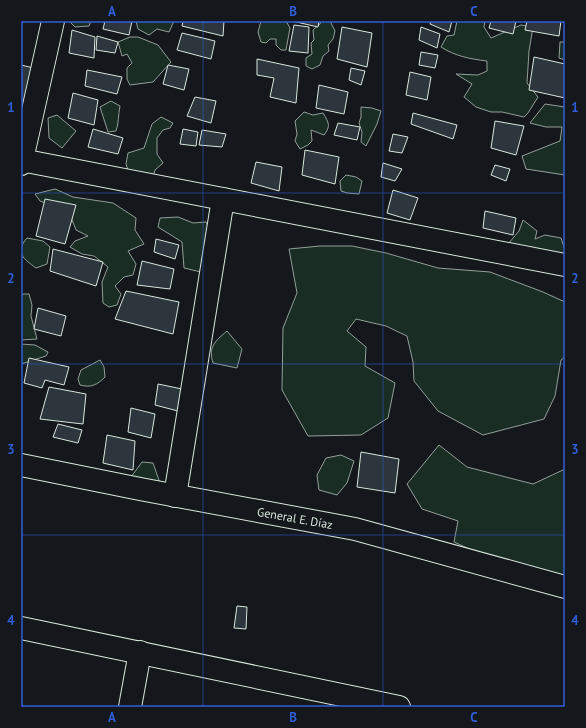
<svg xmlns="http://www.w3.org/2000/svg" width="586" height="728" viewBox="0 0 586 728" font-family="'PT Sans',sans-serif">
  <rect width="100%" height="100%" fill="#14181c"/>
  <g fill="#1a2d24" stroke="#939e99">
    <polygon points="69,21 91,21 89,26 75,27"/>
    <polygon points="136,21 174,21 169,32 157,29 149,35 138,29"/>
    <polygon points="261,21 286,21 290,28 286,50 281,50 276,45 276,39 270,39 266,43 261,42 258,32"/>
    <polygon points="321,21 330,21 335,31 333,39 328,45 329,51 323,56 320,65 312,69 306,66 306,58 312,54 311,43 314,40 313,30 320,24"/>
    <path d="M457,21H485L484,27L491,38L521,25L533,27L529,51L527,83L538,97L528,113L524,117L502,112H491L476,107L464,97L472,84L456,74L478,75L487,71V61C470,59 455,56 441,47L447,36L454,35Z"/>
    <polygon points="130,37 138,37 158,45 171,62 153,82 130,85 127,79 127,68 132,63 127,54 122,56 118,42"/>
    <polygon points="560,42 565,42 565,60 559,58"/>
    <path d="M111,101L120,106C118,115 119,123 116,131L108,132L100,107Z"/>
    <polygon points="545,104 565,107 565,175 526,169 522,156 560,141 562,127 546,127 530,123"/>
    <polygon points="361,107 372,108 381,111 377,124 366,146 361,142 362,132 359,123 361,117"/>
    <path d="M304,112L313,115L323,113C329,123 331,126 324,135L311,130L312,141L308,145L300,149L295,141L297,134L295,121Z"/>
    <polygon points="57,115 76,131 62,148 49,138 48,118"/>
    <polygon points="161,117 173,123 170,128 163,130 157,138 157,154 163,163 155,170 153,177 130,176 126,164 128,153 144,148 152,124"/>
    <polygon points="346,175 356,177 362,181 359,194 347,193 341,191 340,181"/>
    <polygon points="55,189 73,197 113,203 136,218 135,230 144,244 128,251 136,264 133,275 124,277 115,286 121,294 117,305 109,307 103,303 102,282 108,267 94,256 82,254 70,247 75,241 88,236 76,230 69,212 40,201 35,194"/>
    <polygon points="178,217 193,223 206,222 213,236 201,272 184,268 182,242 158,227 160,218"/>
    <polygon points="523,220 537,231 535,239 545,235 561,238 565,250 565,262 508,244 519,231"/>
    <path d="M27,238L43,241L50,247L47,264L36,268C24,259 14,253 27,238Z"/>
    <polygon points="320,246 352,246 386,253 438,268 490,272 543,292 565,302 565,357 561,360 555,396 544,419 483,435 438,411 414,381 413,362 407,336 386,326 356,319 347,331 366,347 365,366 395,383 388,418 361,435 308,436 282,390 283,328 297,293 289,249"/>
    <polygon points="21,294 29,294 32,305 31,316 37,339 21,340"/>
    <path d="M227,331L242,349L237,368L213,363C208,347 215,341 227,331Z"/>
    <polygon points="21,344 35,345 48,352 46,356 21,364"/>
    <path d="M100,360L104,367L105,377C97,385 91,388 80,385L78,379L81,370Z"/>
    <polygon points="439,445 467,467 533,484 565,469 565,577 476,552 454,542 458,521 422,509 407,484"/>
    <polygon points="341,455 354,461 347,483 337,495 319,490 317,475 326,458"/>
    <polygon points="142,462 153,463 160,483 131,477"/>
  </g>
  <g fill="#2c363c" stroke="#d8e6dc">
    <polygon points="105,21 132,21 129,35 103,29"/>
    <polygon points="183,21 224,21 223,36 182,26"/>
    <polygon points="292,21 319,21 318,27"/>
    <polygon points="431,21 452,21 449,32 430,24"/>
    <polygon points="491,21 516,21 513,34 489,28"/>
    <polygon points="527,21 561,21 559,36 525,30"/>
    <polygon points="294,25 309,27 308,53 289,51"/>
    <polygon points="342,27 372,33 367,67 337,59"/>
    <polygon points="421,27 440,34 437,48 419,40"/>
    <polygon points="72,30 95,37 94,58 69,53"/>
    <polygon points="182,33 215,41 211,59 177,50"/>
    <polygon points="97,36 118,42 115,53 96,50"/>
    <polygon points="421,52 438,55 435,68 419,65"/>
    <polygon points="534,57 565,64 565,98 529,90"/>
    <polygon points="257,59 299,68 296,103 270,97 274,78 257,75"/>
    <polygon points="21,65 38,69 30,112 21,110"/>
    <polygon points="168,65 189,69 184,90 163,84"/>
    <polygon points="351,68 365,71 361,85 349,80"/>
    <polygon points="87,70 122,77 117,94 85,86"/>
    <polygon points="410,72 431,77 427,100 406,95"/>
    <polygon points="319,85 348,92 344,114 316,108"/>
    <polygon points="73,93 98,100 94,125 68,118"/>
    <polygon points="195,97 216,101 211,123 187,116"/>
    <polygon points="413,113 457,125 453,139 411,124"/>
    <polygon points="495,121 524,126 516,155 491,148"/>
    <polygon points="338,123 360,127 357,140 334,135"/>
    <polygon points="93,129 123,138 118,154 88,147"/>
    <polygon points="183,129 198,132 196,146 180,144"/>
    <polygon points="202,130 226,134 222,147 199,145"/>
    <polygon points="393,134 408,137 402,153 389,151"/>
    <polygon points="305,150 339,157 335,184 302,175"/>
    <polygon points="256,162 282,167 279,191 251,183"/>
    <polygon points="383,163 402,169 395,181 381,177"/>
    <polygon points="495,165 510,169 506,181 491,175"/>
    <polygon points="393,190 418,198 410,220 387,213"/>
    <polygon points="45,199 76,205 65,244 36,236"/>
    <polygon points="485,211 516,218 513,235 483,228"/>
    <polygon points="156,239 179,245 175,259 154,252"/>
    <polygon points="53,249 103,262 96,286 50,271"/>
    <polygon points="142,261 174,269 170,289 137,285"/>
    <polygon points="126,291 179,302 173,334 115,319"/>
    <polygon points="38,308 66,316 61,336 34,329"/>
    <polygon points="29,358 69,367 64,385 45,380 42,388 24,383"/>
    <polygon points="158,384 182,389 178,411 155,405"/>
    <polygon points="49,387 86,394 83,424 40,419"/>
    <polygon points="131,408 155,414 151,438 128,432"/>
    <polygon points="58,424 82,430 78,443 53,437"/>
    <polygon points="107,435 135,441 133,470 103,463"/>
    <polygon points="361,452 399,459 395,493 357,487"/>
    <polygon points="237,606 247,607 246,629 234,628"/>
  </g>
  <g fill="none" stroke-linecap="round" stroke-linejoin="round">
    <defs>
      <g id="minor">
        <polyline points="21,160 565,265"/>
        <polyline points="21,164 53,21"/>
        <polyline points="21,465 140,489 355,529 565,587"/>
        <polyline points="175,496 223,199"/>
        <polyline points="21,628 399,707"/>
        <polyline points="130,707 140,652"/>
      </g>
    </defs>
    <use href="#minor" stroke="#d8e6dc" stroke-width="24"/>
    <use href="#minor" stroke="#14181c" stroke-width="22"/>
  </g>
  <path fill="none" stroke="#305dd8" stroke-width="1" stroke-opacity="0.55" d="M203,21V707M383,21V707M21,193H565M21,364H565M21,535H565"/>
  <g text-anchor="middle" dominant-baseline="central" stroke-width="3" stroke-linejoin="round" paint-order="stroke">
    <g font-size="12" fill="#d8e6dc" stroke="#14181c">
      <text transform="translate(295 518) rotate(10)">General E. Díaz</text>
    </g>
  </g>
  <rect width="586" height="728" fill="none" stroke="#14181c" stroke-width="44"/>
  <rect x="22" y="22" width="542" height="684" fill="none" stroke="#305dd8" stroke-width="1.5"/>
  <g font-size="13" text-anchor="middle" font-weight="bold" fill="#305dd8">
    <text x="112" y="16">A</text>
    <text x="293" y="16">B</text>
    <text x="474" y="16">C</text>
    <text x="11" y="112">1</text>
    <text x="575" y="112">1</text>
    <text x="11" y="283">2</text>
    <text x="575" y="283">2</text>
    <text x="11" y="454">3</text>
    <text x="575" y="454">3</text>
    <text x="11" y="625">4</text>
    <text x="575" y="625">4</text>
    <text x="112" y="722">A</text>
    <text x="293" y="722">B</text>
    <text x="474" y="722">C</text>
  </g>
</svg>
